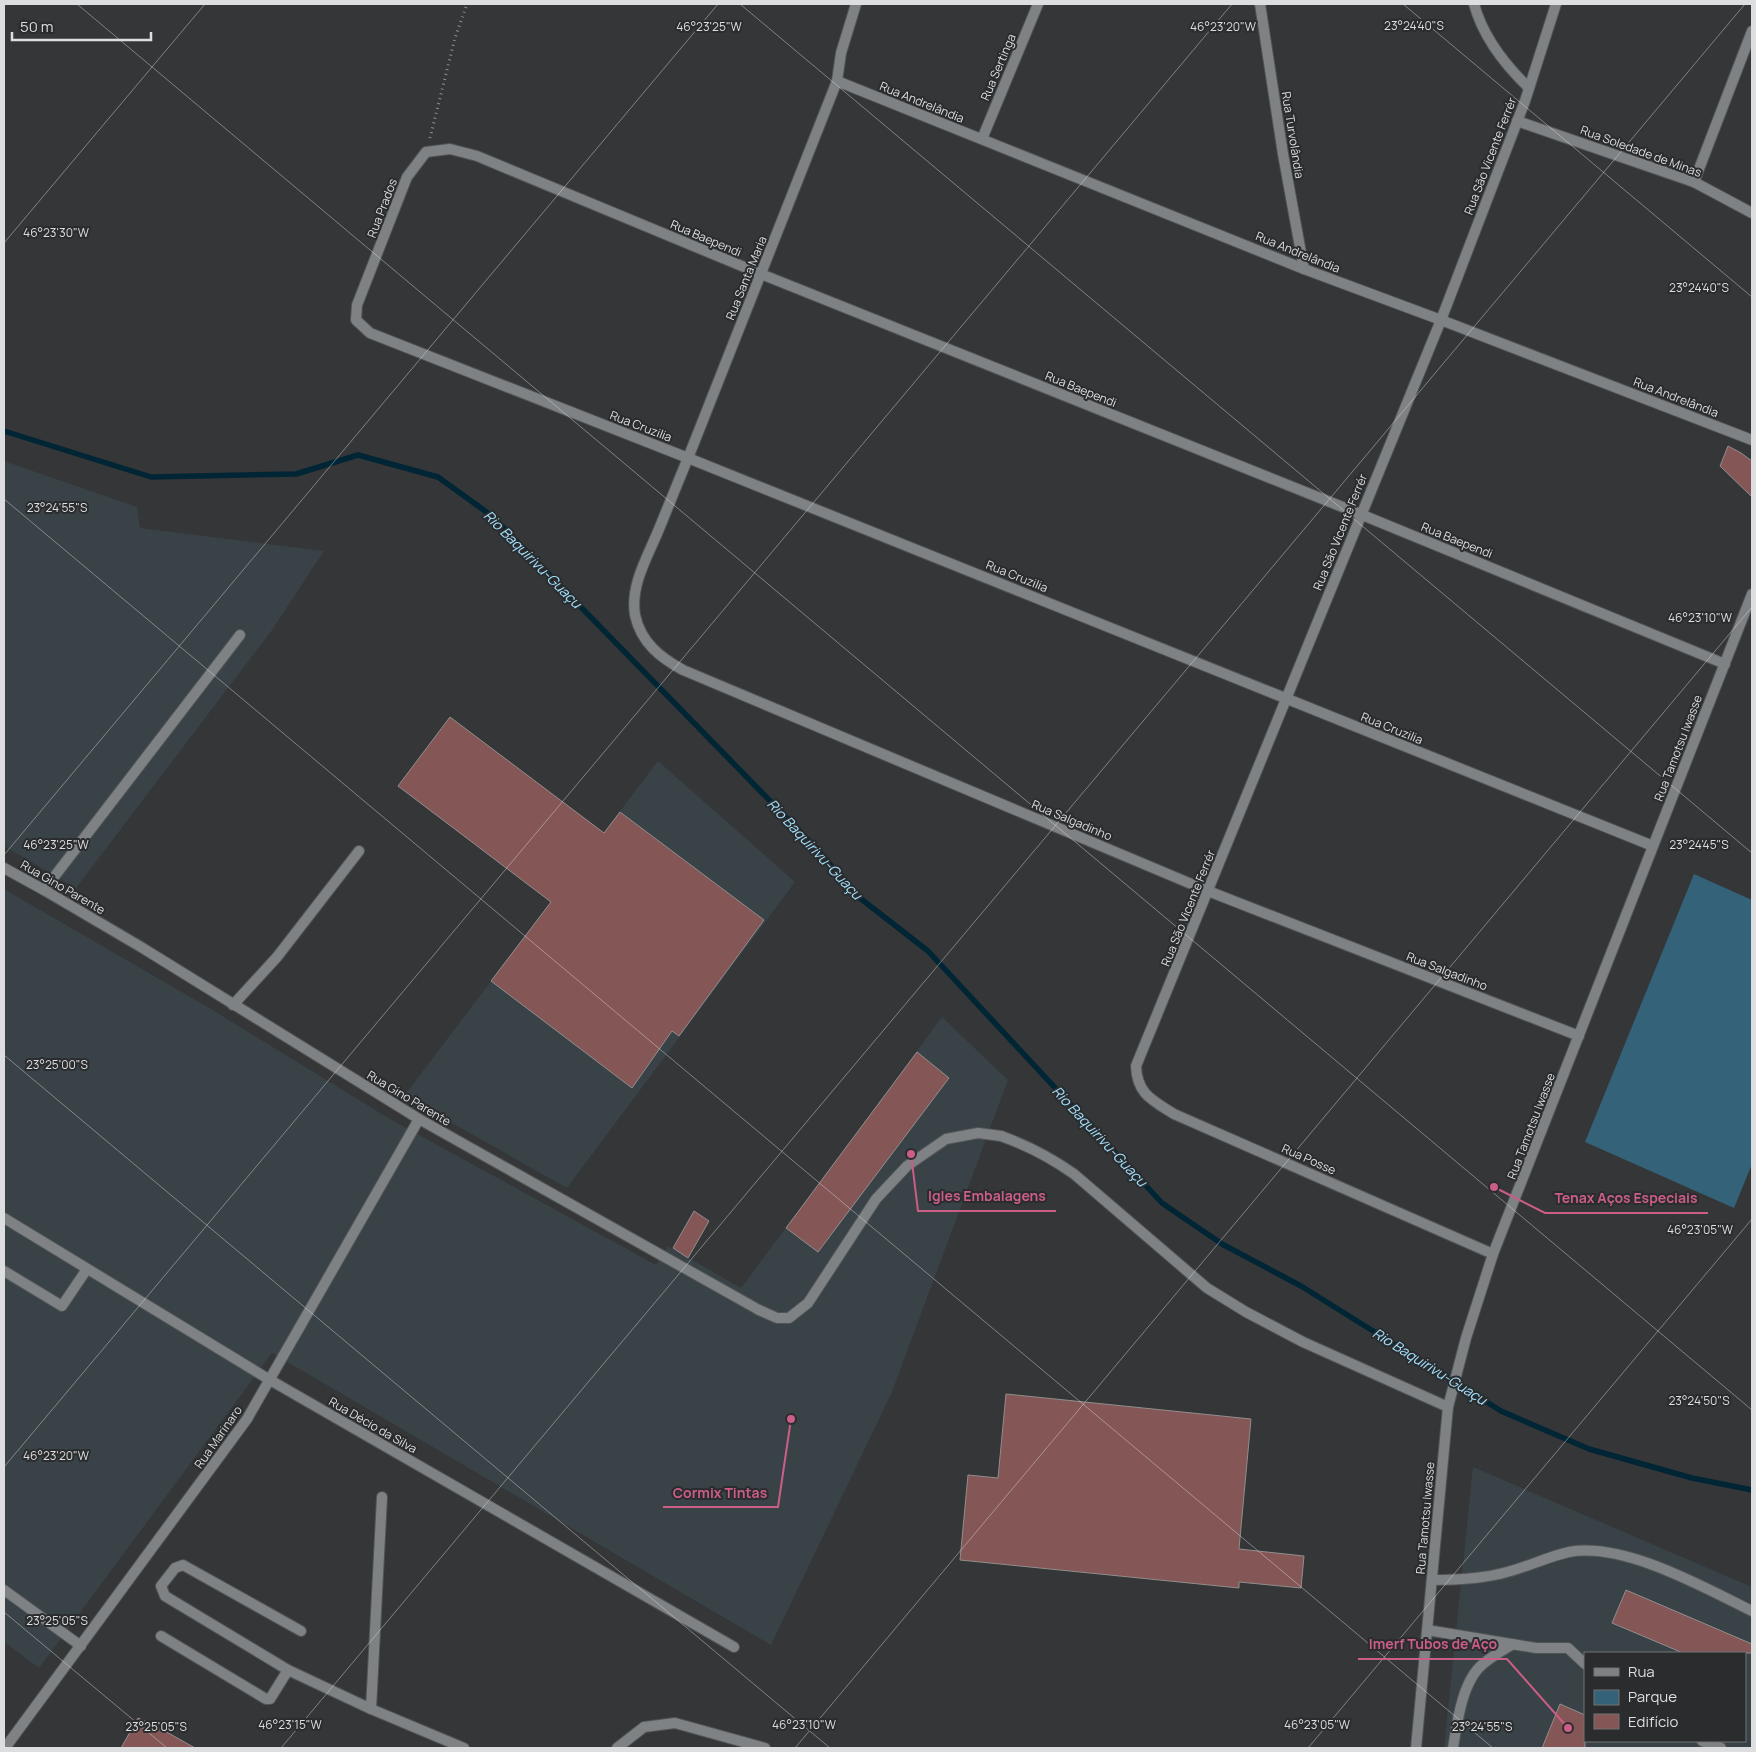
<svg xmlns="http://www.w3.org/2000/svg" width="1756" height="1752" viewBox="0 0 1756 1752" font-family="Manrope,sans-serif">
  <rect width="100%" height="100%" fill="#343638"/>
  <g fill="#394247" fill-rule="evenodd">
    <polygon points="4,461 137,507 140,528 324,551 272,630 76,888 4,846"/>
    <polygon points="658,761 795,882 567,1188 404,1096"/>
    <polygon points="4,889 211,1009 390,1119 656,1265 668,1246 741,1288 942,1017 1008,1080 892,1392 771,1645 272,1353 39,1668 4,1642"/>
    <path d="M1473,1467L1752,1587V1748H1444ZM1585,1653H1745V1741H1585Z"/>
  </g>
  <polygon fill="#346278" points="1694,874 1752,900 1752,1164 1734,1208 1585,1142"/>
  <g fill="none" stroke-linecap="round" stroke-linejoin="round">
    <polyline stroke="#002535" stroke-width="5.5" points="4,431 151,477 296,474 358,455 438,477 492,516 817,849 856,895 928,951 1162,1203 1222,1244 1301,1286 1501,1411 1589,1449 1692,1478 1752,1490"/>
  </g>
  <g fill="#855656" stroke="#928e8e">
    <polygon points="1728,446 1741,453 1752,461 1752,497 1720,466"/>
    <polygon points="450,717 604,833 620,812 764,920 679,1036 672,1031 632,1088 491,981 551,902 398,786"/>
    <polygon points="917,1052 949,1078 818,1252 786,1228"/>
    <polygon points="694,1211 709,1221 688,1258 673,1248"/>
    <polygon points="1006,1394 1251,1419 1239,1549 1304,1556 1301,1588 1239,1582 1239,1588 960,1560 968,1475 998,1478"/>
    <polygon points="1626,1590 1752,1644 1752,1653 1683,1653 1612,1623"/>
    <polygon points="1560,1704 1585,1715 1585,1748 1542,1748"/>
    <polygon points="138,1718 156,1726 195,1748 121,1748"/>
  </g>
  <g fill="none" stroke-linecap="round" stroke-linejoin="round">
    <defs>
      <g id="service">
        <polyline points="44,890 240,635"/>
        <polyline points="233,1005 277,957 359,851"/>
        <polyline points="4,1271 62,1306 87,1269"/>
        <polyline points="759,1310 777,1318 789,1318 808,1303 876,1199 907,1166 946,1139 978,1133 1001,1136"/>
        <path d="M1432,1580C1457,1580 1483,1579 1507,1572C1527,1567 1550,1556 1569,1552C1624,1542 1703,1587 1752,1611"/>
        <polyline points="4,1590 81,1646"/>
        <polyline points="1427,1630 1536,1648 1568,1648 1585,1664"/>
        <polyline points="301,1631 183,1565 175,1568 161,1586 165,1596 288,1670 371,1709 464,1748"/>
        <polyline points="161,1636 266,1699 270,1699 288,1670"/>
        <polyline points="371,1709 382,1497"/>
        <polyline points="1702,1741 1721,1748"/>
        <polyline points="617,1748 644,1727 675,1723 765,1748"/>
        <path d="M1453,1748C1457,1723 1462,1681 1483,1664C1492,1656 1503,1650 1513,1644"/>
      </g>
      <g id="minor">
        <path d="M856,4L841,53L837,81C789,204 740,326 692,448C681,475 670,502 659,529C648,556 630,585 635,615C641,643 661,658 683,670L1208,891L1579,1036"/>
        <polyline points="1260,4 1283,154 1304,269"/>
        <path d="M1474,4C1483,37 1504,64 1529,88"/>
        <polyline points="837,81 1304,269 1441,320 1752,440"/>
        <polyline points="1517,121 1694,182 1752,213"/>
        <polyline points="982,139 1038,4"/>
        <polyline points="1694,182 1752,31"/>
        <polyline points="1653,846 688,458 370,333 356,320 357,305 407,177 426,152 450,149 477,156 761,274 1360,514 1725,664"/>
        <polyline points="4,868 44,890 141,947 419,1119 759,1310"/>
        <path d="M1001,1136C1029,1146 1050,1157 1074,1174L1207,1288L1246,1312L1303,1342L1448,1407"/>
        <polyline points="4,1218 270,1380 734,1647"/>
        <path d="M1493,1254L1174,1114C1152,1100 1137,1094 1136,1066L1441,320L1525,101L1556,4"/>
        <polyline points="5,1748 247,1419 419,1119"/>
      </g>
      <polyline id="tertiary" points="1416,1748 1448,1407 1466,1338 1493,1254 1752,594"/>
    </defs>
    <use href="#service" stroke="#515455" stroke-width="12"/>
    <use href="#minor" stroke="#515455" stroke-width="12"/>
    <use href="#tertiary" stroke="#515455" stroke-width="12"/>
    <polyline stroke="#8e8f91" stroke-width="3" stroke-dasharray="1 4" stroke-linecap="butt" points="430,138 455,38 467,4"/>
    <use href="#service" stroke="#7f8284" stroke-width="10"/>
    <use href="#minor" stroke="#7f8284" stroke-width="10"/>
    <use href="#tertiary" stroke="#7f8284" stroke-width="10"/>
  </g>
  <path fill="none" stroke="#dddedf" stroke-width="1" stroke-opacity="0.45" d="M77,4L1752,1410M740,4L1752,853M1403,4L1752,297M4,243L205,4M4,499L1493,1748M4,855L718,4M4,1055L830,1748M4,1467L1232,4M4,1612L167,1748M281,1748L1745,4M795,1748L1752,607M1308,1748L1752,1219"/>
  <g text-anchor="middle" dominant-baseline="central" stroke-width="4" stroke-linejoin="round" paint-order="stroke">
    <g font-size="12" fill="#dddedf" stroke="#2a2c2e">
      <text transform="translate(998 67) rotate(-67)">Rua Sertinga</text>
      <text transform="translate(922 102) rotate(22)">Rua Andrelândia</text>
      <text transform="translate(1293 135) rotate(81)">Rua Turvolândia</text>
      <text transform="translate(1641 151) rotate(20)">Rua Soledade de Minas</text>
      <text transform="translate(1490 156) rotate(-69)">Rua São Vicente Ferrér</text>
      <text transform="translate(382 208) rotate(-69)">Rua Prados</text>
      <text transform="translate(706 238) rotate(23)">Rua Baependi</text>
      <text transform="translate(1298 252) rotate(22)">Rua Andrelândia</text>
      <text transform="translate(746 278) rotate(-68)">Rua Santa Maria</text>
      <text transform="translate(1081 389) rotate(22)">Rua Baependi</text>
      <text transform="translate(1676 397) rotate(21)">Rua Andrelândia</text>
      <text transform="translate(641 426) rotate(21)">Rua Cruzilia</text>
      <text transform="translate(1340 532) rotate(-68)">Rua São Vicente Ferrér</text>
      <text transform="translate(1457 540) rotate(22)">Rua Baependi</text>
      <text transform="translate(1017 576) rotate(22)">Rua Cruzilia</text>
      <text transform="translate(1392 728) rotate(22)">Rua Cruzilia</text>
      <text transform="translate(1678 748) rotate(-69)">Rua Tamotsu Iwasse</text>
      <text transform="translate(1072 820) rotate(23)">Rua Salgadinho</text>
      <text transform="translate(63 887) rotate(30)">Rua Gino Parente</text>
      <text transform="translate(1188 908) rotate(-68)">Rua São Vicente Ferrér</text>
      <text transform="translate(1447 971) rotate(21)">Rua Salgadinho</text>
      <text transform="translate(409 1098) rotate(31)">Rua Gino Parente</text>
      <text transform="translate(1531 1126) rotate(-69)">Rua Tamotsu Iwasse</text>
      <text transform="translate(1309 1159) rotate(24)">Rua Posse</text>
      <text transform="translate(373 1425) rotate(30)">Rua Décio da Silva</text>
      <text transform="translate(218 1437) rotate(-55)">Rua Marinaro</text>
      <text transform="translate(1425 1518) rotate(-85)">Rua Tamotsu Iwasse</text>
    </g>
    <g font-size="14" font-style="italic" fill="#a3e1ff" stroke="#2a2c2e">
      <text transform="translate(533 559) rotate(45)">Rio Baquirivu-Guaçu</text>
      <text transform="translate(815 849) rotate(47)">Rio Baquirivu-Guaçu</text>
      <text transform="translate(1100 1136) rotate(47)">Rio Baquirivu-Guaçu</text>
      <text transform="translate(1430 1366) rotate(32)">Rio Baquirivu-Guaçu</text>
    </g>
  </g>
  <g font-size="12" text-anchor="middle" fill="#dddedf" stroke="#2a2c2e" stroke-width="4" stroke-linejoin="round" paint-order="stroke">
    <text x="1414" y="30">23°24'40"S</text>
    <text x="709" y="31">46°23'25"W</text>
    <text x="1223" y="31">46°23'20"W</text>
    <text x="56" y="237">46°23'30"W</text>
    <text x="1699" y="292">23°24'40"S</text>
    <text x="57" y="512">23°24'55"S</text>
    <text x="1700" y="622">46°23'10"W</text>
    <text x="56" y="849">46°23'25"W</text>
    <text x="1699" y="849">23°24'45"S</text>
    <text x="57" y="1069">23°25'00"S</text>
    <text x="1700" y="1234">46°23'05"W</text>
    <text x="1699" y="1405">23°24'50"S</text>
    <text x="56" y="1460">46°23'20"W</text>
    <text x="57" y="1625">23°25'05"S</text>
    <text x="290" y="1729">46°23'15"W</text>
    <text x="804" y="1729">46°23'10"W</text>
    <text x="1317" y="1729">46°23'05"W</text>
    <text x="156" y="1731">23°25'05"S</text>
    <text x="1482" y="1731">23°24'55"S</text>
  </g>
  <path fill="none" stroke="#cb5d89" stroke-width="2" d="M911 1154L918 1211H1056M1494 1187L1545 1213H1708M791 1419L778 1507H663M1568 1728L1507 1659H1358"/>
  <g fill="#cb5d89" stroke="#2a2c2e" stroke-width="2">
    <circle cx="911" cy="1154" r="5"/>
    <circle cx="1494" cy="1187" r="5"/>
    <circle cx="791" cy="1419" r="5"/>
    <circle cx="1568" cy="1728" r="5"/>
  </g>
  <g font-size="14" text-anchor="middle" font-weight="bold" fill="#cb5d89" stroke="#2a2c2e" stroke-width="4" stroke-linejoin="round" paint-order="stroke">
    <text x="987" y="1201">Igles Embalagens</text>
    <text x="1626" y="1203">Tenax Aços Especiais</text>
    <text x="720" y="1498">Cormix Tintas</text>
    <text x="1433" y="1649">Imerf Tubos de Aço</text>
  </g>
  <rect width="1756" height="1752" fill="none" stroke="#dddedf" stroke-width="10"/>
  <rect x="1584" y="1652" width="162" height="90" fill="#2a2c2e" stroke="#727375"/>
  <rect x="1594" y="1668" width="25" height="8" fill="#7f8284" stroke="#727375"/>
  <text x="1628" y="1677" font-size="15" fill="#dddedf">Rua</text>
  <rect x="1594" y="1690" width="25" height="15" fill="#346278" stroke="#727375"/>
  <text x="1628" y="1702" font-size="15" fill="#dddedf">Parque</text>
  <rect x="1594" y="1714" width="25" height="15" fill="#855656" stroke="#727375"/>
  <text x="1628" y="1727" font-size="15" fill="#dddedf">Edifício</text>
  <path d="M12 32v8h139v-8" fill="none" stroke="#dddedf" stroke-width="2.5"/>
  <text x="20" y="32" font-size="15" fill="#dddedf" stroke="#2a2c2e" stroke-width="4" paint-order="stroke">50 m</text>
</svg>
